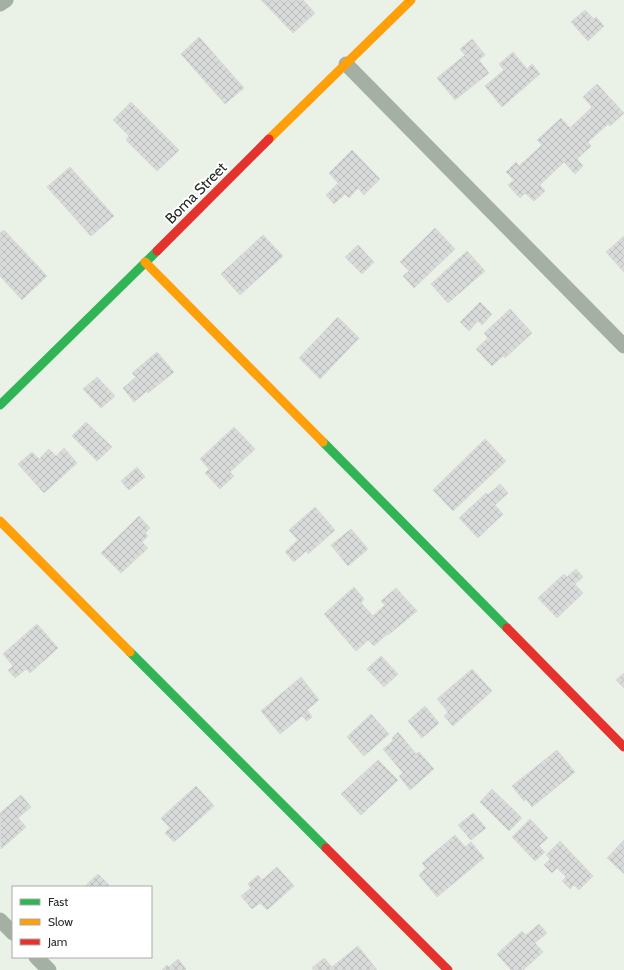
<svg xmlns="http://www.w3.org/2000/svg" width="624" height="970" viewBox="0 0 624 970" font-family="Cabin,sans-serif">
  <defs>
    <pattern id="building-cross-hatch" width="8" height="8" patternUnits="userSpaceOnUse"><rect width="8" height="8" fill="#d9dbda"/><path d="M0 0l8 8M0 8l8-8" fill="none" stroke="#babcbb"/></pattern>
  </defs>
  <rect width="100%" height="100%" fill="#eaf2e8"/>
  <g fill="url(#building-cross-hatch)" stroke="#d7d9d8">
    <polygon points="261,0 303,0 315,13 293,33"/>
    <polygon points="585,10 594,19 596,17 604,26 588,41 571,22"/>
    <polygon points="199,37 244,88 225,104 181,54"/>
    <polygon points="472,39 485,55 479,60 489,73 455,100 437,78 465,55 460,49"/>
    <polygon points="513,52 527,69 532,64 540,74 502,107 485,86 504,70 499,64"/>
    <polygon points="597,84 624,113 610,126 608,124 588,142 591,146 577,159 583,166 575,174 564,162 540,185 545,191 534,201 525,193 520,198 508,185 514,180 506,172 516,162 519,166 542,145 537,140 561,118 570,128 592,107 583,97"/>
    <polygon points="131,102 179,150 157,171 126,140 129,136 113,120"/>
    <polygon points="352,150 380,179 364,195 358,188 349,198 345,194 334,204 326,195 338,183 329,173"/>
    <polygon points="70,167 114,216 91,236 47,187"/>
    <polygon points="435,228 455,249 414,288 403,276 409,271 400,262"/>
    <polygon points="4,230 47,276 22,300 0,276 0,233"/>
    <polygon points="263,235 283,256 240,295 221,274"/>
    <polygon points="624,236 624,272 606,252"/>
    <polygon points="358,245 374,262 362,274 345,257"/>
    <polygon points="467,251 485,271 448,303 431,284"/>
    <polygon points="480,302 492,314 482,325 478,321 469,331 460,322"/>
    <polygon points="510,309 532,333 505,358 503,356 492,366 476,349 488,338 484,333"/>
    <polygon points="338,317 359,338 320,379 299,358"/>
    <polygon points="157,352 174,372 148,393 147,391 134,402 123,388 136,377 132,373"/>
    <polygon points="97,377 115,396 101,408 83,389"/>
    <polygon points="86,422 112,447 97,461 72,436"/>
    <polygon points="234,427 255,449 230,472 234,476 220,489 205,473 209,469 200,459"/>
    <polygon points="485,439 506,461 453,511 433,490"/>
    <polygon points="64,448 77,463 44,493 18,464 32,452 39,459 49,449 56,456"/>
    <polygon points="137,467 145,477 129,490 121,481"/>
    <polygon points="500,484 508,493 495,505 503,514 478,538 459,518 486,493 488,495"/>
    <polygon points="315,507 335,530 308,554 306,551 294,562 285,552 298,540 289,530"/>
    <polygon points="139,516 150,528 145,533 148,536 142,542 148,548 121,573 101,553"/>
    <polygon points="351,529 368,549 348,566 331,545"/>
    <polygon points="576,569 583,577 575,584 583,593 557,618 538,598 564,574 567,577"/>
    <polygon points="354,587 364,599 361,603 373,616 385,605 381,601 396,588 417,611 388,635 387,634 374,646 368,640 356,651 324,614"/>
    <polygon points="37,624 58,648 30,673 26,669 15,678 8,670 13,666 3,654"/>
    <polygon points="381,656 398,674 384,687 367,669"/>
    <polygon points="472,669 492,691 453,726 444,716 448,712 437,699"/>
    <polygon points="624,673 624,688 616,680"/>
    <polygon points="301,677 319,700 307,710 312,717 307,721 302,716 280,734 261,711"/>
    <polygon points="425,706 439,723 422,738 408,721"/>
    <polygon points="371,714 389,734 364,756 347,737"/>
    <polygon points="398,732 416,754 419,752 434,769 410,790 399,776 403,773 383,749 393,741 392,738"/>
    <polygon points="557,750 575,772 532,807 526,799 524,801 512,786"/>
    <polygon points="378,760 398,780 361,815 341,794"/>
    <polygon points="196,786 214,806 174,842 165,833 170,828 161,818"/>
    <polygon points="492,789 522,818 509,831 480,802"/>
    <polygon points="21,795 31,807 18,818 26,827 1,849 0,813"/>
    <polygon points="473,813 486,828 471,840 458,825"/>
    <polygon points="530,819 548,838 539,846 545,852 535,861 512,837"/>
    <polygon points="455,835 465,847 471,842 484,858 437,897 419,875 426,868 422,863"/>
    <polygon points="624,840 624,874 607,858"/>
    <polygon points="560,841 593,876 579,890 574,885 570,889 562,881 566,877 557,868 552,873 544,865 550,859 546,855"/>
    <polygon points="277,867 294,886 267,910 260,903 252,909 241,896 251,888 248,884 258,875 262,880"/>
    <polygon points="98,874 109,885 107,887 84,887"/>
    <polygon points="539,924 547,933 535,943 543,952 523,970 511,970 497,954 522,931 526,935"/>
    <polygon points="358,946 377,970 314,970 312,968 324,958 332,967"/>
    <polygon points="178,959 186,969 185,970 162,970 167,965 169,967"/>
  </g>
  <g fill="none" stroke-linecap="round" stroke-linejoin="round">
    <g stroke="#a5b0a4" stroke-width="15">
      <polyline points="0,4 6,0"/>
      <polyline points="346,64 624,346"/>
      <polyline points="0,920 13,933"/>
      <polyline points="36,957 49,970"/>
    </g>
    <g stroke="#30b455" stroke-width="9">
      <polyline points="0,405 157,251"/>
      <polyline points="323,442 507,628"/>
      <polyline points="130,652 326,848"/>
    </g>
    <g stroke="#ff9f0a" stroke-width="9">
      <polyline points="269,139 411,0"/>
      <polyline points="145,262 323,442"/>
      <polyline points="0,521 130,652"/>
    </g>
    <g stroke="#e5322d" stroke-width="9">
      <polyline points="157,251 269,139"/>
      <polyline points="507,628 624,747"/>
      <polyline points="326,848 448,970"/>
    </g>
  </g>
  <g text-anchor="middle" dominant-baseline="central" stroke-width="4" stroke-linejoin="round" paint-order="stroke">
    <g font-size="15" fill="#262c26" stroke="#fff">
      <text transform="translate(196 193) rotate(-45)">Boma Street</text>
    </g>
  </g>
  <rect x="12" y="886" width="140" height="72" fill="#ffffff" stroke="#a8aba8"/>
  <rect x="20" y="899" width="20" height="6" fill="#30b455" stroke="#a8aba8"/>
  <text x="48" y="906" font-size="12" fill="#262c26">Fast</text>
  <rect x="20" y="919" width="20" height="6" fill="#ff9f0a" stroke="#a8aba8"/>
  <text x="48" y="926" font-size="12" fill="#262c26">Slow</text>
  <rect x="20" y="939" width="20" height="6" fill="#e5322d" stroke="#a8aba8"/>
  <text x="48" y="946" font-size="12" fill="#262c26">Jam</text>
</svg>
